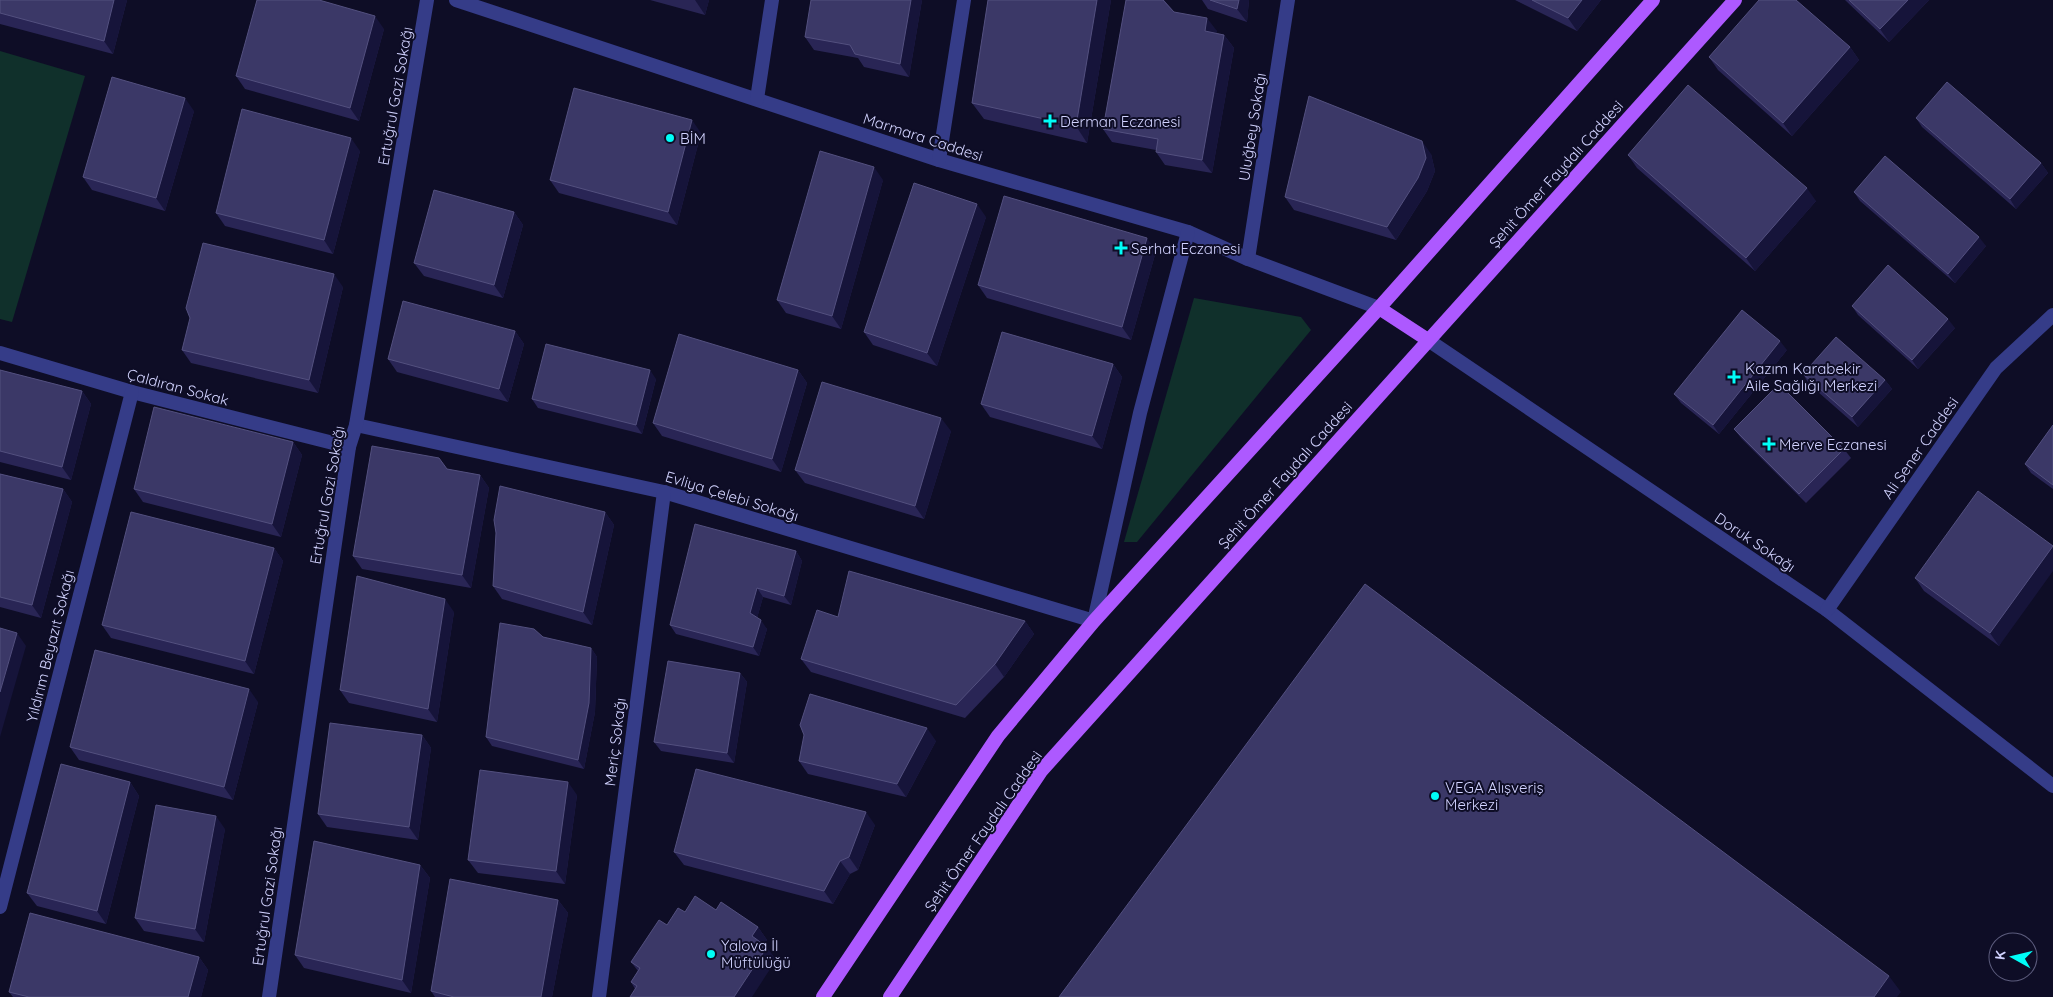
<svg xmlns="http://www.w3.org/2000/svg" width="2053" height="997" viewBox="0 0 2053 997" font-family="Quicksand,sans-serif">
  <rect width="100%" height="100%" fill="#0e0d26"/>
  <g fill="#10302b">
    <polygon points="0,51 85,76 12,322 0,319"/>
    <polygon points="1194,298 1301,317 1311,330 1137,542 1124,542"/>
  </g>
  <g fill="none" stroke-linecap="round" stroke-linejoin="round">
    <g stroke="#353c88" stroke-width="14">
      <polyline points="456,0 939,160 1188,232 1248,259 1379,308"/>
      <polyline points="757,99 772,0"/>
      <polyline points="939,160 964,0"/>
      <polyline points="1248,259 1288,0"/>
      <polyline points="1428,340 1827,610 2053,786"/>
      <polyline points="0,353 132,392 349,447"/>
      <polyline points="356,425 664,492 1094,621 1140,413 1188,232"/>
      <polyline points="1827,610 1996,368 2053,315"/>
      <polyline points="0,907 132,392"/>
      <polyline points="269,997 349,447 356,425 427,0"/>
      <polyline points="599,997 664,492"/>
    </g>
    <g stroke="#ad59ff" stroke-width="14">
      <polyline points="1379,308 1428,340"/>
      <polyline points="823,997 998,736 1094,621 1379,308 1653,0"/>
      <polyline points="890,997 1041,771 1735,0"/>
    </g>
  </g>
  <g fill="#292555">
    <polygon points="0,0 127,0 113,54 0,24"/>
    <polygon points="650,0 709,0 705,15"/>
    <polygon points="922,0 909,77 864,67 858,58 814,50 805,37"/>
    <polygon points="988,0 1111,0 1087,143 984,119 972,103"/>
    <polygon points="1126,0 1164,0 1168,5 1174,12 1217,31 1216,33 1224,35 1234,48 1212,173 1165,165 1156,152 1156,150 1112,142 1103,129"/>
    <polygon points="1202,0 1249,0 1247,22 1208,9"/>
    <polygon points="1515,0 1601,0 1577,31"/>
    <polygon points="1845,0 1929,0 1889,42"/>
    <polygon points="384,29 359,121 245,89 236,76"/>
    <polygon points="1850,47 1859,60 1792,136 1718,70 1709,57"/>
    <polygon points="194,111 165,211 92,190 83,177"/>
    <polygon points="1916,118 2041,163 2048,173 2016,209 1922,127"/>
    <polygon points="701,133 677,225 559,193 550,180"/>
    <polygon points="360,151 333,254 225,226 216,213"/>
    <polygon points="1431,154 1435,171 1427,191 1396,240 1294,210 1285,197"/>
    <polygon points="1628,155 1816,201 1755,271 1637,168"/>
    <polygon points="883,180 841,329 786,313 777,300"/>
    <polygon points="1854,192 1986,246 1955,283 1860,201"/>
    <polygon points="514,212 523,225 503,298 424,276 414,263"/>
    <polygon points="986,217 937,366 873,345 864,332"/>
    <polygon points="1156,251 1131,340 987,298 978,285"/>
    <polygon points="343,287 318,393 191,363 182,350"/>
    <polygon points="1852,306 1955,328 1918,369 1858,315"/>
    <polygon points="515,331 524,344 508,402 397,372 388,359"/>
    <polygon points="1787,350 1719,434 1681,403 1674,394"/>
    <polygon points="1113,364 1122,377 1102,449 990,417 981,404"/>
    <polygon points="0,370 82,391 91,404 71,480 0,462"/>
    <polygon points="798,370 807,383 781,472 662,436 653,423"/>
    <polygon points="1803,374 1885,380 1892,389 1858,427 1809,384"/>
    <polygon points="656,379 642,434 538,408 532,399"/>
    <polygon points="2053,425 2053,489 2031,473 2025,464"/>
    <polygon points="1734,429 1844,449 1851,458 1806,503 1741,438"/>
    <polygon points="951,431 924,519 805,483 795,470"/>
    <polygon points="293,442 302,455 281,537 143,502 134,489"/>
    <polygon points="447,469 480,475 489,488 471,588 362,569 353,556"/>
    <polygon points="0,474 63,489 72,502 41,618 0,607"/>
    <polygon points="605,512 614,525 592,625 502,599 493,586"/>
    <polygon points="2053,546 1999,646 1924,591 1915,578"/>
    <polygon points="274,548 283,561 254,674 111,638 102,625"/>
    <polygon points="796,551 802,561 791,605 763,597 757,618 767,629 759,656 676,634 670,625"/>
    <polygon points="454,612 437,722 349,703 340,690"/>
    <polygon points="838,617 1025,621 1034,634 1004,677 965,718 811,672 801,659"/>
    <polygon points="543,637 591,648 597,657 595,712 584,769 492,746 486,737"/>
    <polygon points="740,673 747,682 734,763 661,751 654,742"/>
    <polygon points="258,702 233,800 79,760 70,747"/>
    <polygon points="422,735 431,748 418,840 327,827 318,814"/>
    <polygon points="936,741 906,797 808,774 799,761"/>
    <polygon points="130,782 139,796 106,924 37,906 27,893"/>
    <polygon points="577,795 565,884 478,873 468,860"/>
    <polygon points="875,825 858,870 850,874 833,904 684,865 674,852"/>
    <polygon points="225,829 204,942 144,931 135,918"/>
    <polygon points="420,865 430,878 411,993 304,968 295,955"/>
    <polygon points="558,900 568,913 552,997 435,997 431,991"/>
    <polygon points="716,910 758,927 767,940 764,945 776,960 635,989 631,982 638,971 631,962 667,925"/>
    <polygon points="199,957 208,970 201,997 13,997 9,992"/>
  </g>
  <g fill="#16143a">
    <polygon points="114,0 127,0 113,54 104,41"/>
    <polygon points="695,0 709,0 705,15"/>
    <polygon points="911,0 922,0 909,77 900,64"/>
    <polygon points="1097,0 1111,0 1087,143 1076,126"/>
    <polygon points="1239,0 1249,0 1247,22 1237,9"/>
    <polygon points="1582,0 1601,0 1577,31 1568,18"/>
    <polygon points="1908,0 1929,0 1889,42 1880,29"/>
    <polygon points="375,16 384,29 359,121 350,108"/>
    <polygon points="1207,18 1217,31 1214,44 1205,31"/>
    <polygon points="1224,35 1234,48 1212,173 1202,160"/>
    <polygon points="1850,47 1859,60 1792,136 1783,123"/>
    <polygon points="185,98 194,111 165,211 156,198"/>
    <polygon points="692,120 701,133 677,225 668,212"/>
    <polygon points="351,138 360,151 333,254 324,240"/>
    <polygon points="1422,141 1431,154 1435,171 1427,191 1396,240 1387,227"/>
    <polygon points="2041,163 2048,173 2016,209 2010,199"/>
    <polygon points="874,167 883,180 841,329 832,316"/>
    <polygon points="1807,188 1816,201 1755,271 1746,258"/>
    <polygon points="977,204 986,217 937,366 927,353"/>
    <polygon points="514,212 523,225 503,298 494,285"/>
    <polygon points="1979,237 1986,246 1955,283 1948,274"/>
    <polygon points="1147,238 1156,251 1131,340 1122,327"/>
    <polygon points="334,274 343,287 318,393 309,380"/>
    <polygon points="1948,319 1955,328 1918,369 1912,360"/>
    <polygon points="515,331 524,344 508,402 499,389"/>
    <polygon points="1780,341 1787,350 1719,434 1713,425"/>
    <polygon points="1113,364 1122,377 1102,449 1092,436"/>
    <polygon points="650,370 656,379 642,434 636,425"/>
    <polygon points="798,370 807,383 781,472 772,459"/>
    <polygon points="1885,380 1892,389 1858,427 1852,417"/>
    <polygon points="82,391 91,404 71,480 62,467"/>
    <polygon points="941,418 951,431 924,519 915,506"/>
    <polygon points="293,442 302,455 281,537 272,524"/>
    <polygon points="480,475 489,488 471,588 462,575"/>
    <polygon points="63,489 72,502 41,618 32,605"/>
    <polygon points="605,512 614,525 592,625 583,612"/>
    <polygon points="2053,546 2053,571 1999,646 1990,633"/>
    <polygon points="274,548 283,561 254,674 245,661"/>
    <polygon points="796,551 802,561 791,605 784,596"/>
    <polygon points="757,588 763,597 756,622 750,613"/>
    <polygon points="445,599 454,612 437,722 428,709"/>
    <polygon points="761,620 767,629 759,656 753,647"/>
    <polygon points="1025,621 1034,634 1004,677 995,664"/>
    <polygon points="17,633 26,646 0,737 0,692"/>
    <polygon points="591,648 597,657 595,712 584,769 578,760"/>
    <polygon points="740,673 747,682 734,763 727,753"/>
    <polygon points="249,689 258,702 233,800 224,787"/>
    <polygon points="927,728 936,741 906,797 897,784"/>
    <polygon points="422,735 431,748 418,840 409,827"/>
    <polygon points="130,782 139,796 106,924 97,911"/>
    <polygon points="568,782 577,795 565,884 556,871"/>
    <polygon points="866,812 875,825 858,870 849,857"/>
    <polygon points="216,816 225,829 204,942 195,929"/>
    <polygon points="840,861 850,874 833,904 824,891"/>
    <polygon points="420,865 430,878 411,993 402,980"/>
    <polygon points="558,900 568,913 552,997 541,997"/>
    <polygon points="758,927 767,940 761,949 752,936"/>
    <polygon points="767,947 776,960 752,997 734,997"/>
    <polygon points="199,957 208,970 201,997 188,997"/>
    <polygon points="1889,976 1901,992 1897,997 1874,997"/>
  </g>
  <g fill="#3b3867" stroke="#53507f">
    <polygon points="0,0 114,0 104,41 0,13"/>
    <polygon points="257,0 319,0 375,16 350,108 236,76"/>
    <polygon points="811,0 911,0 900,64 855,54 850,45 805,37"/>
    <polygon points="988,0 1097,0 1076,126 972,103"/>
    <polygon points="1126,0 1163,0 1174,12 1207,18 1205,31 1224,35 1202,160 1156,152 1158,139 1103,129"/>
    <polygon points="1210,0 1239,0 1237,9"/>
    <polygon points="1532,0 1582,0 1568,18"/>
    <polygon points="1759,0 1796,0 1850,47 1783,123 1709,57"/>
    <polygon points="1849,0 1908,0 1880,29"/>
    <polygon points="112,77 185,98 156,198 83,177"/>
    <polygon points="1947,82 2041,163 2010,199 1916,118"/>
    <polygon points="1688,85 1807,188 1746,258 1628,155"/>
    <polygon points="574,88 692,120 668,212 550,180"/>
    <polygon points="1309,96 1422,141 1426,158 1418,178 1387,227 1285,197"/>
    <polygon points="242,109 351,138 324,240 216,213"/>
    <polygon points="820,151 874,167 832,316 777,300"/>
    <polygon points="1885,156 1979,237 1948,274 1854,192"/>
    <polygon points="914,183 977,204 927,353 864,332"/>
    <polygon points="434,190 514,212 494,285 414,263"/>
    <polygon points="1004,196 1147,238 1122,327 978,285"/>
    <polygon points="203,243 334,274 309,380 182,350 190,318 186,308"/>
    <polygon points="1888,265 1948,319 1912,360 1852,306"/>
    <polygon points="403,301 515,331 499,389 388,359"/>
    <polygon points="1742,310 1780,341 1713,425 1674,394"/>
    <polygon points="1002,332 1113,364 1092,436 981,404"/>
    <polygon points="679,334 798,370 772,459 653,423"/>
    <polygon points="1836,337 1885,380 1852,417 1803,374"/>
    <polygon points="546,344 650,370 636,425 532,399"/>
    <polygon points="0,370 82,391 62,467 0,451"/>
    <polygon points="822,382 941,418 915,506 795,470"/>
    <polygon points="1779,384 1844,449 1799,494 1734,429"/>
    <polygon points="154,407 293,442 272,524 134,489"/>
    <polygon points="2053,425 2053,485 2025,464"/>
    <polygon points="372,446 439,458 447,469 480,475 462,575 353,556"/>
    <polygon points="0,474 63,489 32,605 0,597"/>
    <polygon points="500,486 605,512 583,612 493,586 496,533 494,520"/>
    <polygon points="1978,491 2053,546 1990,633 1915,578"/>
    <polygon points="131,512 274,548 245,661 102,625"/>
    <polygon points="695,524 796,551 784,596 757,588 750,613 761,620 753,647 670,625"/>
    <polygon points="849,571 1025,621 995,664 956,705 801,659 817,610 838,617"/>
    <polygon points="357,576 445,599 428,709 340,690"/>
    <polygon points="1365,584 1889,976 1874,997 1059,997"/>
    <polygon points="500,623 534,629 543,637 591,648 589,703 578,760 486,737"/>
    <polygon points="0,628 17,633 0,692"/>
    <polygon points="95,650 249,689 224,787 70,747"/>
    <polygon points="668,661 740,673 727,753 654,742"/>
    <polygon points="810,694 927,728 897,784 799,761 804,735 800,725"/>
    <polygon points="330,723 422,735 409,827 318,814"/>
    <polygon points="61,764 130,782 97,911 27,893"/>
    <polygon points="696,769 866,812 849,857 840,861 824,891 674,852"/>
    <polygon points="480,770 568,782 556,871 468,860"/>
    <polygon points="156,805 216,816 195,929 135,918"/>
    <polygon points="314,841 420,865 402,980 295,955"/>
    <polygon points="450,879 558,900 541,997 454,997 431,991"/>
    <polygon points="695,896 716,910 721,902 758,927 752,936 767,947 734,997 630,997 637,986 631,982 640,968 631,962 659,920 667,925 678,908 685,912"/>
    <polygon points="30,913 199,957 188,997 29,997 9,992"/>
  </g>
  <g fill="#00fdf7" stroke="#0e0d26" stroke-width="2">
    <path d="M1047.5 113.5h5v5h5v5h-5v5h-5v-5h-5v-5h5z"/>
    <circle cx="670" cy="138" r="5"/>
    <path d="M1118.5 240.5h5v5h5v5h-5v5h-5v-5h-5v-5h5z"/>
    <path d="M1731.5 369.5h5v5h5v5h-5v5h-5v-5h-5v-5h5z"/>
    <path d="M1766.5 436.5h5v5h5v5h-5v5h-5v-5h-5v-5h5z"/>
    <circle cx="1435" cy="796" r="5"/>
    <circle cx="711" cy="954" r="5"/>
  </g>
  <g text-anchor="middle" dominant-baseline="central" stroke-width="4" stroke-linejoin="round" paint-order="stroke">
    <g font-size="15" fill="#d2d3ff" stroke="#0e0d26">
      <text transform="translate(395 96) rotate(-80)">Ertuğrul Gazi Sokağı</text>
      <text transform="translate(1252 127) rotate(-81)">Uluğbey Sokağı</text>
      <text transform="translate(923 137) rotate(18)">Marmara Caddesi</text>
      <text transform="translate(1556 174) rotate(-48)">Şehit Ömer Faydalı Caddesi</text>
      <text transform="translate(178 387) rotate(15)">Çaldıran Sokak</text>
      <text transform="translate(1920 448) rotate(-55)">Ali Şener Caddesi</text>
      <text transform="translate(1285 475) rotate(-48)">Şehit Ömer Faydalı Caddesi</text>
      <text transform="translate(327 495) rotate(-80)">Ertuğrul Gazi Sokağı</text>
      <text transform="translate(732 496) rotate(17)">Evliya Çelebi Sokağı</text>
      <text transform="translate(1755 542) rotate(34)">Doruk Sokağı</text>
      <text transform="translate(50 646) rotate(-76)">Yıldırım Beyazıt Sokağı</text>
      <text transform="translate(615 742) rotate(-83)">Meriç Sokağı</text>
      <text transform="translate(983 831) rotate(-55)">Şehit Ömer Faydalı Caddesi</text>
      <text transform="translate(267 896) rotate(-82)">Ertuğrul Gazi Sokağı</text>
    </g>
    <g font-size="15" fill="#d2d3ff" stroke="#0e0d26" text-anchor="start">
      <text x="1060" y="121">Derman Eczanesi</text>
      <text x="680" y="138">BİM</text>
      <text x="1131" y="248">Serhat Eczanesi</text>
      <text x="1745" y="368">Kazım Karabekir<tspan x="1745" dy="17">Aile Sağlığı Merkezi</tspan></text>
      <text x="1779" y="444">Merve Eczanesi</text>
      <text x="1445" y="787">VEGA Alışveriş<tspan x="1445" dy="17">Merkezi</tspan></text>
      <text x="721" y="945">Yalova İl<tspan x="721" dy="17">Müftülüğü</tspan></text>
    </g>
  </g>
  <g transform="translate(2013 957) rotate(278)"><circle r="24" fill="#0e0d26" stroke="#5c5c7d"/>
  <path d="M0-4L9 19L0 12L-9 19Z" fill="#00fdf7"/>
  <text y="-8" font-size="14" font-weight="bold" text-anchor="middle" fill="#d2d3ff">K</text>
  </g>
</svg>
